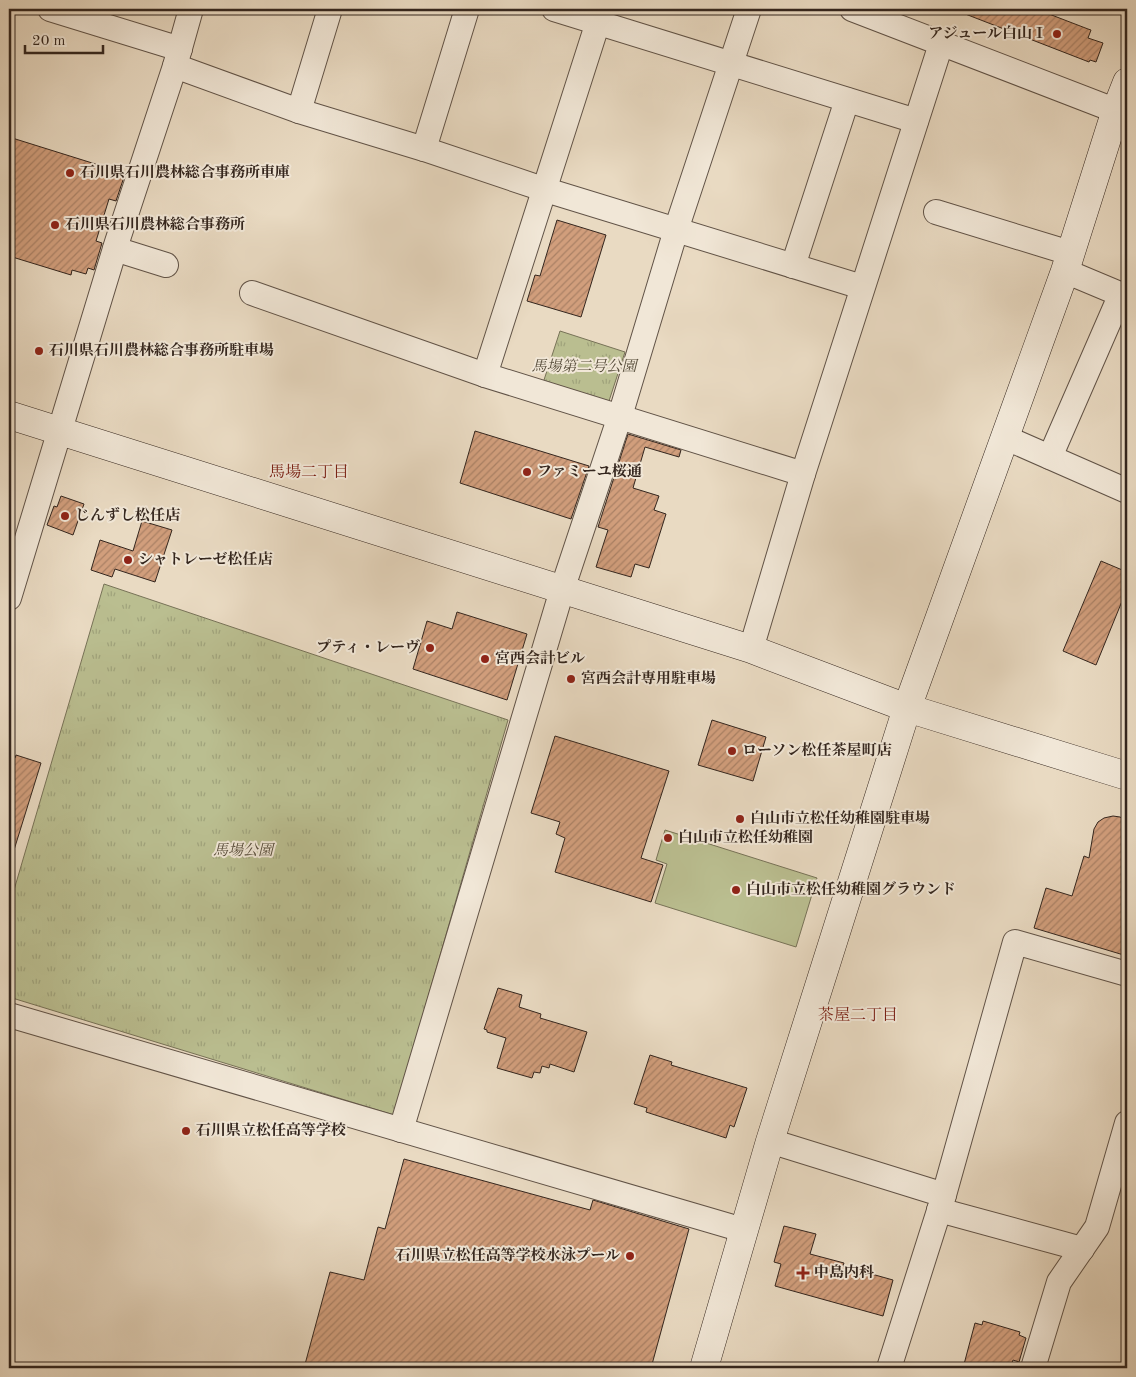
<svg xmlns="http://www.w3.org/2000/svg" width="1136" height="1377" viewBox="0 0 1136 1377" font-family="'Old Standard TT','Noto Serif JP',serif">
  <defs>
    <pattern id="park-tufts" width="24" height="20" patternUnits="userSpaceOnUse" patternTransform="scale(1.25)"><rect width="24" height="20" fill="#babe90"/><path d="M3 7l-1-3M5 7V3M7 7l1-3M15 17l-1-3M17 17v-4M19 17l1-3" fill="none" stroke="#a0a37c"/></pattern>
    <pattern id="building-hatch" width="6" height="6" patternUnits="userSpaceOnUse" patternTransform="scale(1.25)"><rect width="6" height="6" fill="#d19e7c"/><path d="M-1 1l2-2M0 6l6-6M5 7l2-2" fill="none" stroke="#aa8165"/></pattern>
  </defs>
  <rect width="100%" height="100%" fill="#e9dac2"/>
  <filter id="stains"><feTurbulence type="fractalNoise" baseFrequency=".004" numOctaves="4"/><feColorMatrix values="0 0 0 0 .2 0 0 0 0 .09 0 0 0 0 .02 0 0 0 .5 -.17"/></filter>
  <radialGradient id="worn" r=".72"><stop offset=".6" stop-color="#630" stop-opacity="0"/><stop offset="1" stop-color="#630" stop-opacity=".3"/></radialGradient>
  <polygon fill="#babe90" stroke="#777257" points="665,830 817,878 796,947 655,903 667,864 656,860"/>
  <g fill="url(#park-tufts)" stroke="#777257">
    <polygon points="560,331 625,352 608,404 543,383"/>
    <polygon points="104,584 508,720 394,1115 9,997 9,907"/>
  </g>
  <g fill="url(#building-hatch)" stroke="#34261e">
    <polygon points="955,9 1036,9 1088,29 1091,30 1088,38 1103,43 1096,62 1090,60 1089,62 955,10"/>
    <polygon points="9,137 121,172 120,175 124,177 116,201 109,199 96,241 102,243 94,270 88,268 86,274 72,270 71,275 9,256"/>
    <polygon points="557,220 606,235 581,317 527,301 535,275 540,276"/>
    <polygon points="475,431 589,466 571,519 460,483"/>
    <polygon points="628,434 681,450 679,457 645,447 633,488 659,496 654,510 666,514 649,568 635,564 631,577 596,567 608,530 598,527"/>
    <polygon points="61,496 84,504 73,535 47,525 54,506 57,507"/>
    <polygon points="142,521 172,530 155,582 115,569 112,577 91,570 100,540 133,551"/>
    <polygon points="1101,561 1127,572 1127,589 1096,665 1063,651"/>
    <polygon points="457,612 527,634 507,700 413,669 427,621 452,629"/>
    <polygon points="712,720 766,737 753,781 698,765"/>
    <polygon points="555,736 669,771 641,858 663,865 651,902 555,872 565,838 556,834 560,822 531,813"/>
    <polygon points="16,755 41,763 14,850 9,849 9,756 15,758"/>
    <polygon points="1113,816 1120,817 1127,821 1127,956 1034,928 1046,888 1072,896 1084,856 1089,858 1094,829 1098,822 1104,818"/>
    <polygon points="498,988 522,995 519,1007 541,1014 540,1018 587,1032 574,1072 550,1064 549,1068 542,1066 540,1073 534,1072 532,1078 497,1068 506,1038 487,1032 487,1030 484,1029"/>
    <polygon points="650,1055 672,1062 671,1065 747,1088 734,1127 730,1125 726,1138 646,1112 647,1108 634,1104"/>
    <polygon points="404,1159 590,1210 593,1200 689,1229 651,1368 304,1368 330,1272 364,1280 378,1227 385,1229"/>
    <polygon points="784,1226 816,1234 810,1254 844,1263 843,1266 893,1280 883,1316 775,1286 781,1264 774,1262"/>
    <polygon points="983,1321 1020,1332 1019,1335 1026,1338 1019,1362 1013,1360 1010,1368 963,1368 975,1323 982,1325"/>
  </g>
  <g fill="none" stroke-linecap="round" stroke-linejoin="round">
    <defs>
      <g id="street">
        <polyline points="50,9 180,49"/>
        <polyline points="554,9 916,121"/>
        <polyline points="852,9 1127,115"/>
        <polyline points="175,66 299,111 424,149 546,190 862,287"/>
        <polyline points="299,111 330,9"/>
        <polyline points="424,149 467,9"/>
        <polyline points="936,212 1070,253"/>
        <polyline points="115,249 166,265"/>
        <polyline points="793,266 847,100"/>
        <polyline points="1065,271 1127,297"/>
        <polyline points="252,293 485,375 803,474"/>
        <polyline points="485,375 598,22"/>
        <polyline points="1004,437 1127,491"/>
        <polyline points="1050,457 1121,294"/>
        <polyline points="9,598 117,242 175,66 191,9"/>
        <polyline points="751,649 803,474 941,44"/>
        <polyline points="9,1015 743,1230"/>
        <polyline points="401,1130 562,590 620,416 676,230 749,9"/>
        <polyline points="770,1141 944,1195"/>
        <polyline points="939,1210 1082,1249"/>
        <polyline points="889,1368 944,1195 1015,942 1127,974"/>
        <polyline points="1033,1368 1059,1282 1097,1227 1127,1123"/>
      </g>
      <g id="secondary">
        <polyline points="9,415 751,649 907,708 1127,776"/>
        <polyline points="704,1368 770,1141 907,708 1065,271 1116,110 1127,82"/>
      </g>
    </defs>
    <use href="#street" stroke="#615347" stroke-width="26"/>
    <use href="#secondary" stroke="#34261e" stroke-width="29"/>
    <use href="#street" stroke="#f1e7d7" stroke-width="24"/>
    <use href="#secondary" stroke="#f1e7d7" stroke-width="28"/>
  </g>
  <g fill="#8f2418" stroke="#f1e7d7" stroke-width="2">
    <circle cx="1057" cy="34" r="5"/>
    <circle cx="70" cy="173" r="5"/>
    <circle cx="55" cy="225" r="5"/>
    <circle cx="39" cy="351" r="5"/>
    <circle cx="527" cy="472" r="5"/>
    <circle cx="65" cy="516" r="5"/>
    <circle cx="128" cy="560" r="5"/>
    <circle cx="430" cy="648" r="5"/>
    <circle cx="485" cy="659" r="5"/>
    <circle cx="571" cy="679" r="5"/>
    <circle cx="732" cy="751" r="5"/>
    <circle cx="740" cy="819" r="5"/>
    <circle cx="668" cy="838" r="5"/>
    <circle cx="736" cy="890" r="5"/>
    <circle cx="186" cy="1131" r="5"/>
    <circle cx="630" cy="1256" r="5"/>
    <path d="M800.5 1265.5h5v5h5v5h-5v5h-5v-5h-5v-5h5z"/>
  </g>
  <g text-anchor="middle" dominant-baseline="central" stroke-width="4" stroke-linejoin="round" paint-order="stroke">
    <g font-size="15" font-weight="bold" fill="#34261e" stroke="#f1e7d7" text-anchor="start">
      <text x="1047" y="34" text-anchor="end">アジュール白山Ⅰ</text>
      <text x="80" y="173">石川県石川農林総合事務所車庫</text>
      <text x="65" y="225">石川県石川農林総合事務所</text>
      <text x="49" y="351">石川県石川農林総合事務所駐車場</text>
      <text x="537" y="472">ファミーユ桜通</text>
      <text x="75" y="516">じんずし松任店</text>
      <text x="138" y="560">シャトレーゼ松任店</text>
      <text x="420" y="648" text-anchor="end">プティ・レーヴ</text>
      <text x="495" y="659">宮西会計ビル</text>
      <text x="581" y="679">宮西会計専用駐車場</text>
      <text x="742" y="751">ローソン松任茶屋町店</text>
      <text x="750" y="819">白山市立松任幼稚園駐車場</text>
      <text x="678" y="838">白山市立松任幼稚園</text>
      <text x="746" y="890">白山市立松任幼稚園グラウンド</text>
      <text x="196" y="1131">石川県立松任高等学校</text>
      <text x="620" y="1256" text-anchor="end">石川県立松任高等学校水泳プール</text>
      <text x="814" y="1273">中島内科</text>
    </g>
    <g font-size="15" font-style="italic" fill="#564c3a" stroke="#f1e7d7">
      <text x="584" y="367">馬場第二号公園</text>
      <text x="243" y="851">馬場公園</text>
    </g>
    <g font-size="16" fill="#7a1f14" stroke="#f1e7d7">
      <text x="309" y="473">馬場二丁目</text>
      <text x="858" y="1016">茶屋二丁目</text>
    </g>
  </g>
  <rect width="1136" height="1377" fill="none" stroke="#e9dac2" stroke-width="30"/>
  <rect x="10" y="10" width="1116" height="1357" fill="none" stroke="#34261e" stroke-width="2.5"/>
  <rect x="15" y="15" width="1106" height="1347" fill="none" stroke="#34261e"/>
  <path d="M25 45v8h78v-8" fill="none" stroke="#34261e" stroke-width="2.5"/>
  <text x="32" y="45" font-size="15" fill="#34261e" stroke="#f1e7d7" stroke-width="4" paint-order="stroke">20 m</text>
  <rect width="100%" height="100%" filter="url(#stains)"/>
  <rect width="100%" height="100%" fill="url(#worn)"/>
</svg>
